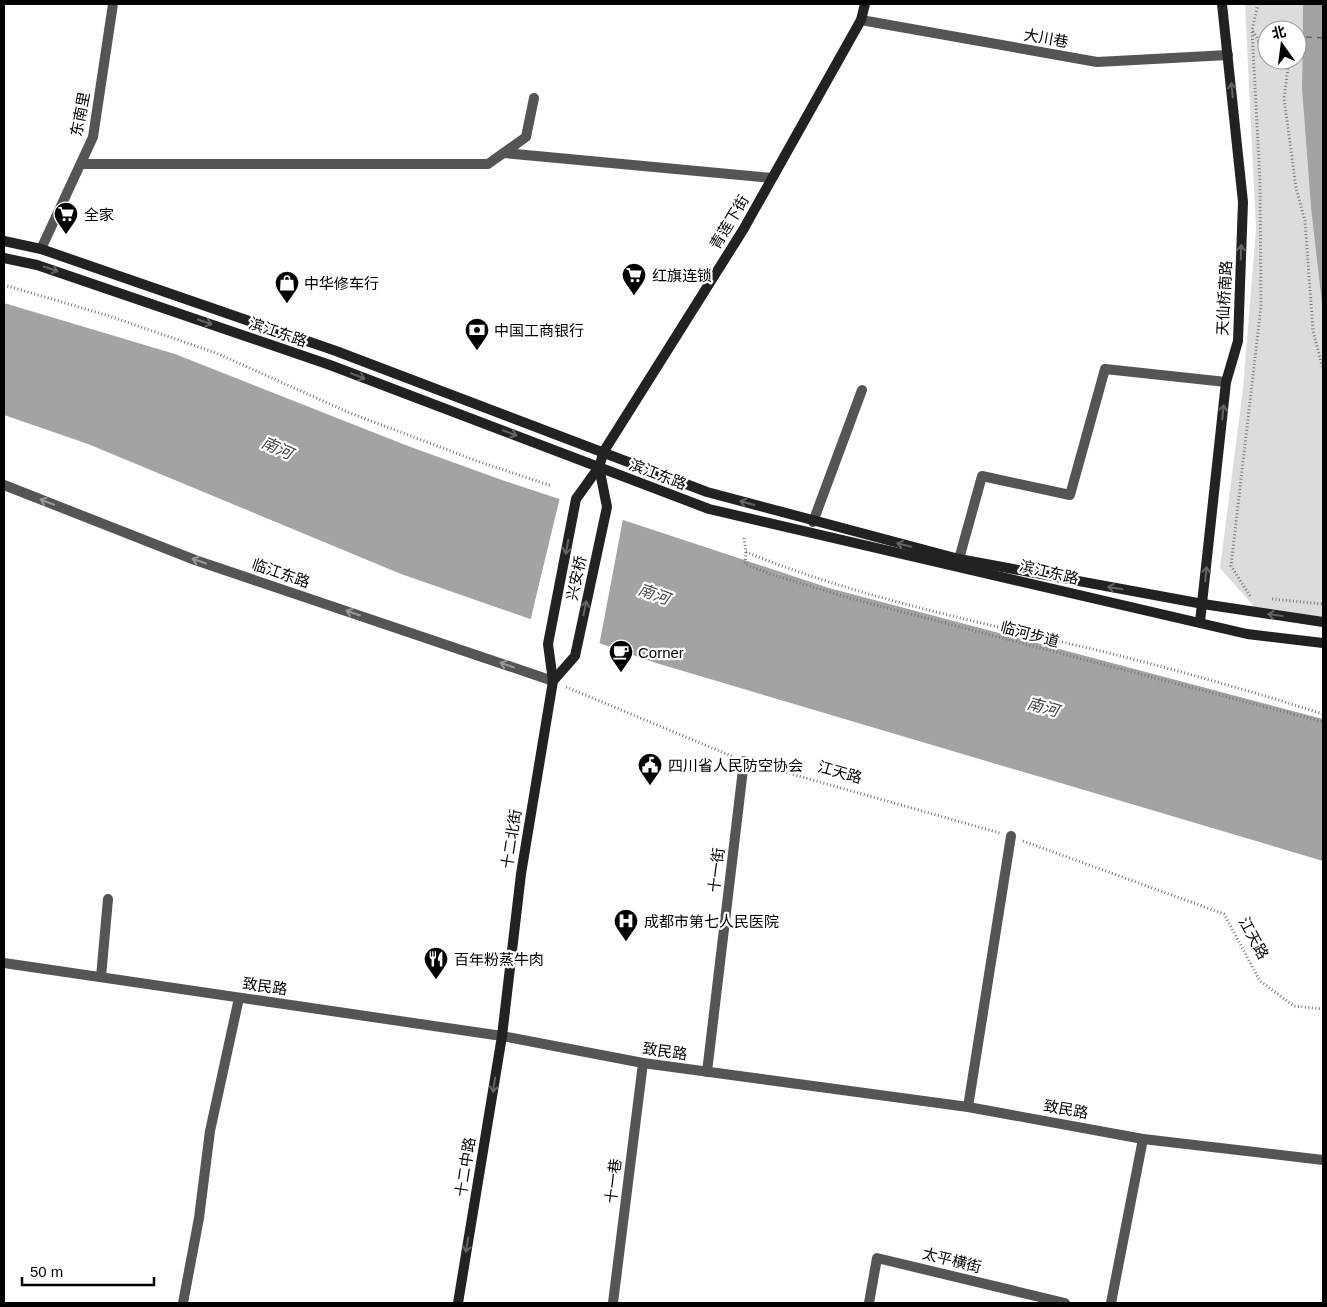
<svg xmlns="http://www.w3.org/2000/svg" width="1327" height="1307" viewBox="0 0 1327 1307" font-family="Helvetica,'Noto Sans SC',sans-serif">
  <rect width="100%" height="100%" fill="#fff"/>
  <path fill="#dcdcdc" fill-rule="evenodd" d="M1245,4H1303L1302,89L1311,208L1323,313V617L1257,610L1220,568L1243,389L1256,229ZM1267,30H1297V60H1267Z"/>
  <g fill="#a3a3a3">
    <polygon points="1303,4 1323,4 1323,313 1311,208 1302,89"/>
    <polygon points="4,303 175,354 408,446 502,480 829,588 1323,719 1323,861 656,663 401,574 88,444 4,415"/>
  </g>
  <polygon fill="#fff" points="560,497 623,519 599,646 530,622"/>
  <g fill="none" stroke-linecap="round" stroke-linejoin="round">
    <polyline stroke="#444" stroke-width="1" stroke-dasharray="6 5" stroke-linecap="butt" points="1306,37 1323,38"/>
    <g stroke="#777" stroke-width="3" stroke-dasharray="1 2.5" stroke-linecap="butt">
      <polyline points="1258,4 1252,30 1267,55"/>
      <polyline points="1273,60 1288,68 1284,98 1296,188 1305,221 1313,331 1323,369"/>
      <polyline points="4,285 106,315 216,353 350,413 477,461 552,486"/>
      <path d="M744,538L746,552C863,600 990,624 1113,654C1184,672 1254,692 1323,714"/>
      <polyline points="746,552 745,564 770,574 849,598 1323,722"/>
      <polyline points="1250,596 1231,566 1261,306 1260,181 1252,30"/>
      <polyline points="1272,599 1323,604"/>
      <polyline points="566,687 734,757"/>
      <polyline points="756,764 1000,833"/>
      <polyline points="1023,841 1224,914 1260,981 1294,1006 1323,1009"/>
    </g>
    <g stroke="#555" stroke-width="10">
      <polyline points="504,153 772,178"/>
      <polyline points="81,164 488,164 526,137 534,98"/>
      <polyline points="813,522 862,390"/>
      <polyline points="959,559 982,476 1070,495 1105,369 1226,382"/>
    </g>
    <g stroke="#555" stroke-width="10">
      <polyline points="861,20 1097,62 1228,55"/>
      <polyline points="41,249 93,137 113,4"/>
      <polyline points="4,485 195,560 553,681"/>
      <polyline points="4,963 502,1036 643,1063 968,1107 1143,1139 1323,1160"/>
      <polyline points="101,977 108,899"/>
      <polyline points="707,1072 744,761"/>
      <polyline points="968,1107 1011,836"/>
      <polyline points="183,1303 199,1218 210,1131 239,998"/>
      <polyline points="613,1303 643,1063"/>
      <polyline points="869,1303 877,1258 1065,1303"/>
      <polyline points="1111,1303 1143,1139"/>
    </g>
    <g stroke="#222" stroke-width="10">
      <polyline points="4,241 41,249 336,351 707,492 959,559 1203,604 1323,622"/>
      <polyline points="4,258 37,265 330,365 709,509 1247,634 1323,643"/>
      <polyline points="1200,622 1226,382 1238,341 1243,202 1222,4"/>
      <polyline points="553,681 548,644 576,499 599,467"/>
      <polyline points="458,1303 502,1036 521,874 553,681 575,656 607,507 599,467 604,451 743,230 861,20 865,4"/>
    </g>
  </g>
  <defs><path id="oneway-shaft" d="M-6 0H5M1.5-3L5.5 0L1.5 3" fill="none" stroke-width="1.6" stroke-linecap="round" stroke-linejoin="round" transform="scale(1.25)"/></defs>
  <g stroke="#646464">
    <use href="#oneway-shaft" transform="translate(1232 90) rotate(-96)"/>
    <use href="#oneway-shaft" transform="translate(1241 252) rotate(-88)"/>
    <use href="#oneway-shaft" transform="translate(51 269) rotate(19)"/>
    <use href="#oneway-shaft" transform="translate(205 322) rotate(19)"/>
    <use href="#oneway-shaft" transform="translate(358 376) rotate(21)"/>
    <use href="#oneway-shaft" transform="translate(1223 412) rotate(-84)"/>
    <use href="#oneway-shaft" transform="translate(510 433) rotate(21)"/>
    <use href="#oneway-shaft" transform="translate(747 503) rotate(-164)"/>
    <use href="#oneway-shaft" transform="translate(904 545) rotate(-166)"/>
    <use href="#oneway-shaft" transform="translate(567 547) rotate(101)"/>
    <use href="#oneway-shaft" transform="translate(1206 574) rotate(-84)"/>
    <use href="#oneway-shaft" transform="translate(1115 588) rotate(-170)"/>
    <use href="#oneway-shaft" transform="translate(585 608) rotate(-78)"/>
    <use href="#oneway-shaft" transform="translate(1275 615) rotate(-172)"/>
    <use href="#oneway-shaft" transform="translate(494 1085) rotate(99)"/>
    <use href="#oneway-shaft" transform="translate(467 1245) rotate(99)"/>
  </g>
  <g stroke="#999">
    <use href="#oneway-shaft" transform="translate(47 502) rotate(-159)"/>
    <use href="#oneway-shaft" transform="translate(199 561) rotate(-161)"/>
    <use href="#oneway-shaft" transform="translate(353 613) rotate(-161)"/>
    <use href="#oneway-shaft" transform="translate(507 665) rotate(-161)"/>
  </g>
  <defs>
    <symbol id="supermarket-pin" viewBox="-11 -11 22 30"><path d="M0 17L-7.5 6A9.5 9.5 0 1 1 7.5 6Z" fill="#000" stroke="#fff"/><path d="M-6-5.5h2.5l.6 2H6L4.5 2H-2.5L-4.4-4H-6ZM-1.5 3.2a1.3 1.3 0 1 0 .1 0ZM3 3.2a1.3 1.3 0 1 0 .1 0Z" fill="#fff"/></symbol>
    <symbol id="shop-pin" viewBox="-11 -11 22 30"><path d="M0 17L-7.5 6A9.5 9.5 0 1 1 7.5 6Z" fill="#000" stroke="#fff"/><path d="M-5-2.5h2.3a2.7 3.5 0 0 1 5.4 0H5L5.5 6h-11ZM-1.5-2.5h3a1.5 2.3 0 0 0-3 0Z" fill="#fff"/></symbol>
    <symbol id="bank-pin" viewBox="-11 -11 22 30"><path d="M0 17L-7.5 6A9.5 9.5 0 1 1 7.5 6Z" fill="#000" stroke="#fff"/><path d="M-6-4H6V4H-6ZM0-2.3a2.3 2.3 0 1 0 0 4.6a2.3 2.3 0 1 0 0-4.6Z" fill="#fff"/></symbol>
    <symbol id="cafe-pin" viewBox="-11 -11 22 30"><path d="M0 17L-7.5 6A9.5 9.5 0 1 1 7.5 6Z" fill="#000" stroke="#fff"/><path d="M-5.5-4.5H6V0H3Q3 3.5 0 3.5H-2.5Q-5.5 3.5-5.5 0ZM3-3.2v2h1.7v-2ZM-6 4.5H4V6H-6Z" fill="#fff"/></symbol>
    <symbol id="civic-pin" viewBox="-11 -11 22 30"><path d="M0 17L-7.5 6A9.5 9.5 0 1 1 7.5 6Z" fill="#000" stroke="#fff"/><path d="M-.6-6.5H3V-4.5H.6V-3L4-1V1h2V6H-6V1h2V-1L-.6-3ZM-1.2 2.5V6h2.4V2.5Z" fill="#fff"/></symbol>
    <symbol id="hospital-pin" viewBox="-11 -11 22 30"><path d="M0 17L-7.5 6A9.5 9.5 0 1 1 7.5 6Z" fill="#000" stroke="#fff"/><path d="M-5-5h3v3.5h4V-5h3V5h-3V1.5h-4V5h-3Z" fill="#fff"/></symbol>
    <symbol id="restaurant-pin" viewBox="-11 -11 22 30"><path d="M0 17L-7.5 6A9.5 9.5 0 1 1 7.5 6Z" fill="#000" stroke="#fff"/><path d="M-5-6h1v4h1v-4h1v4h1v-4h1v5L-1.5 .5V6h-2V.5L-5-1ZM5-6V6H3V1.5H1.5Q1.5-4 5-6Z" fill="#fff"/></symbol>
  </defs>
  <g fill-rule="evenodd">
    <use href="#supermarket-pin" x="52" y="200" width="28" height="38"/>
    <use href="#supermarket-pin" x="620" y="261" width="28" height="38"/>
    <use href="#shop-pin" x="273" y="269" width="28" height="38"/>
    <use href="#bank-pin" x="463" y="316" width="28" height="38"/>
    <use href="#cafe-pin" x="607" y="638" width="28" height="38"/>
    <use href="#civic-pin" x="636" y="751" width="28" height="38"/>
    <use href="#hospital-pin" x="612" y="907" width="28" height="38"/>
    <use href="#restaurant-pin" x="422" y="945" width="28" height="38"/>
  </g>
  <g text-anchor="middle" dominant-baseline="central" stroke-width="4.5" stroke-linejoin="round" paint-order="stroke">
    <g font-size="15" fill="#000" stroke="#fff">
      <text transform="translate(1046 38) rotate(10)">大川巷</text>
      <text transform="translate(80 114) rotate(-79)">东南里</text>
      <text transform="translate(729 222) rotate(-59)">青莲下街</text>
      <text transform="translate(1224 298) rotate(-87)">天仙桥南路</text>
      <text transform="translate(278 332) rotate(19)">滨江东路</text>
      <text transform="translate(658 474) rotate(21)">滨江东路</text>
      <text transform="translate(1049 572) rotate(13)">滨江东路</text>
      <text transform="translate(281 573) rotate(19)">临江东路</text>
      <text transform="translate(576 578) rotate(-78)">兴安桥</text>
      <text transform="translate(1030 634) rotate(15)">临河步道</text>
      <text transform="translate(840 772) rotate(16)">江天路</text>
      <text transform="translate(511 839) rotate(-81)">十二北街</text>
      <text transform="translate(716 870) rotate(-83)">十一街</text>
      <text transform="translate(1254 938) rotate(62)">江天路</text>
      <text transform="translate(265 986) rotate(8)">致民路</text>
      <text transform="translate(665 1051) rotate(8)">致民路</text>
      <text transform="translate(1066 1109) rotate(10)">致民路</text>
      <text transform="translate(465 1167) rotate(-81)">十二中路</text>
      <text transform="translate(613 1181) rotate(-83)">十一巷</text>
      <text transform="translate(952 1260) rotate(14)">太平横街</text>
    </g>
    <g font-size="15" fill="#000" stroke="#fff" text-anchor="start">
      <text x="84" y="214">全家</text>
      <text x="652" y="275">红旗连锁</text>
      <text x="304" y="283">中华修车行</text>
      <text x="494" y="330">中国工商银行</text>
      <text x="638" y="652">Corner</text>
      <text x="668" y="765">四川省人民防空协会</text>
      <text x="644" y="921">成都市第七人民医院</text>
      <text x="454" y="959">百年粉蒸牛肉</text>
    </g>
    <g font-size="16" font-style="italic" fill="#444" stroke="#fff">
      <text transform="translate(277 448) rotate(24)">南河</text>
      <text transform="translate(654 594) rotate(20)">南河</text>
      <text transform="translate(1043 707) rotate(16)">南河</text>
    </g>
  </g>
  <rect width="1327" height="1307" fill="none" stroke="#000000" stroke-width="10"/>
  <g transform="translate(1282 45) rotate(346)"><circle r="24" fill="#ffffff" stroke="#999999"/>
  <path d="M0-4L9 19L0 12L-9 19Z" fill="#000000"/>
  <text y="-8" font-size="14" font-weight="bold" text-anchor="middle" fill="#000000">北</text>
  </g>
  <path d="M22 1277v8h132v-8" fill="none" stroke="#000000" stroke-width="2.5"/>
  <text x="30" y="1277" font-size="15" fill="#000000" stroke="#ffffff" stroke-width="4" paint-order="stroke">50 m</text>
</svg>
